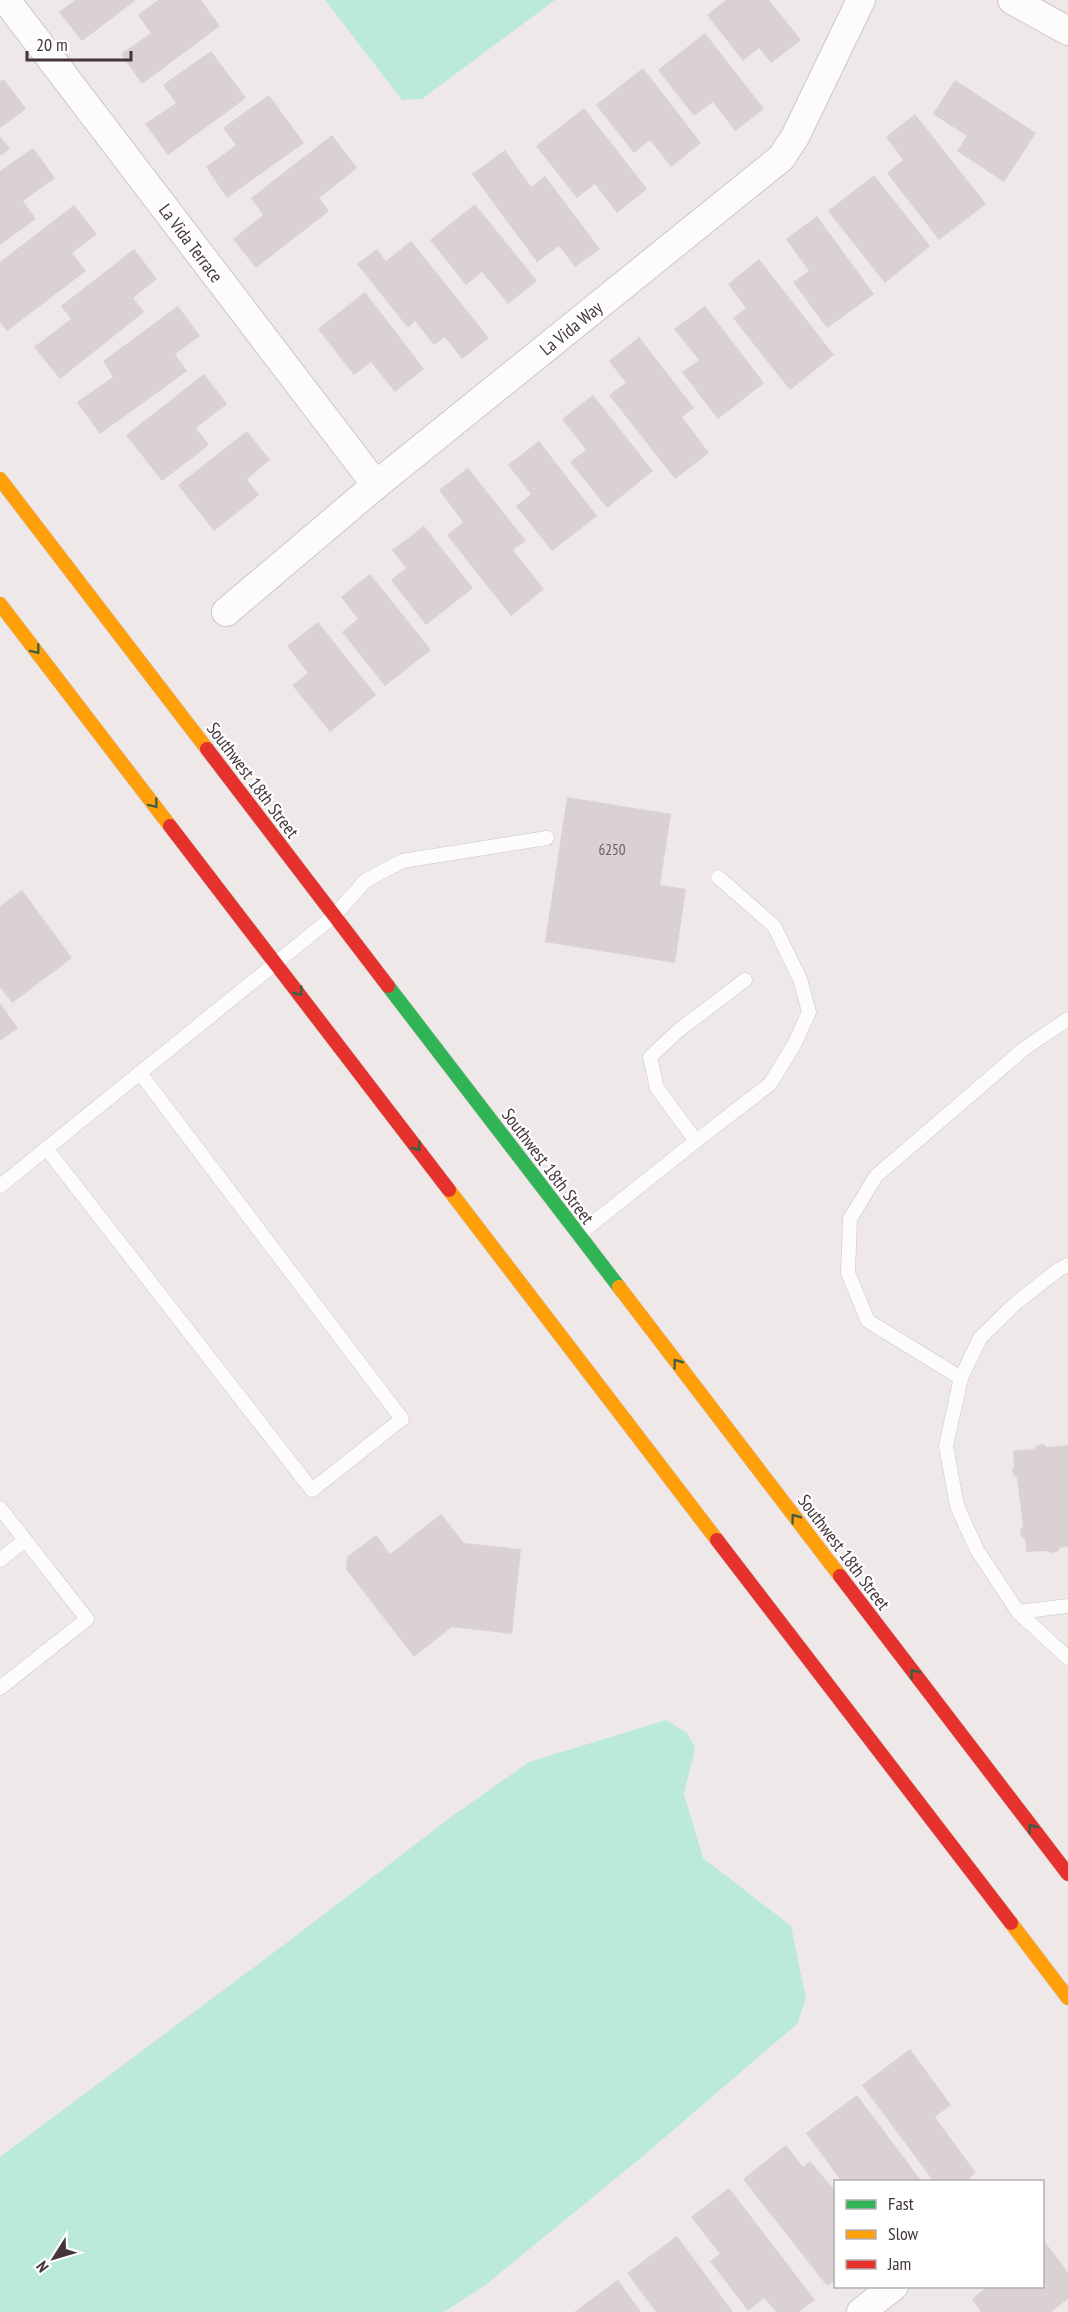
<svg xmlns="http://www.w3.org/2000/svg" width="1068" height="2312" viewBox="0 0 1068 2312" font-family="'PT Sans Narrow',sans-serif">
  <rect width="100%" height="100%" fill="#efe8e9"/>
  <g fill="#bbead8">
    <polygon points="325,0 555,0 422,99 402,100"/>
    <polygon points="666,1720 687,1733 695,1748 684,1794 703,1858 791,1926 806,1999 797,2024 642,2157 484,2286 444,2312 0,2312 0,2157 297,1935 451,1817 529,1762"/>
  </g>
  <g fill="#d9d1d2">
    <polygon points="75,0 136,0 82,41 59,12"/>
    <polygon points="158,0 201,0 220,26 142,84 121,54 151,33 138,15"/>
    <polygon points="726,0 769,0 801,40 771,63 759,48 743,61 707,15"/>
    <polygon points="705,33 764,109 735,131 713,102 694,116 658,70"/>
    <polygon points="211,51 246,98 168,155 145,124 176,103 163,85"/>
    <polygon points="643,68 701,143 671,167 650,140 634,153 596,105"/>
    <polygon points="4,79 26,109 0,128 0,81"/>
    <polygon points="955,80 1036,133 1004,182 957,151 967,136 933,114"/>
    <polygon points="269,95 304,143 227,198 206,167 236,145 223,128"/>
    <polygon points="584,108 647,189 617,213 595,184 577,198 536,146"/>
    <polygon points="915,114 986,204 939,240 887,173 903,160 886,137"/>
    <polygon points="332,135 357,168 319,198 329,211 256,268 233,239 263,215 251,198"/>
    <polygon points="0,136 10,149 0,156"/>
    <polygon points="33,148 55,178 23,201 36,219 0,245 0,171"/>
    <polygon points="505,150 531,187 545,176 600,249 575,267 559,246 537,262 472,174"/>
    <polygon points="874,175 930,246 885,283 828,211"/>
    <polygon points="475,204 537,281 508,304 482,272 466,285 430,240"/>
    <polygon points="74,205 97,234 72,253 86,271 7,331 0,322 0,262"/>
    <polygon points="817,216 874,294 827,328 793,282 809,271 786,239"/>
    <polygon points="411,241 489,338 462,359 445,337 434,345 415,321 408,328 357,264 377,249 386,261"/>
    <polygon points="134,249 157,279 133,298 144,312 60,379 34,347 71,319 61,306"/>
    <polygon points="759,259 834,355 790,390 733,318 746,308 728,284"/>
    <polygon points="365,292 424,369 395,392 371,362 354,375 318,329"/>
    <polygon points="178,306 200,336 175,354 187,371 100,434 77,402 113,377 103,361"/>
    <polygon points="705,306 764,383 718,419 682,372 699,360 674,329"/>
    <polygon points="639,337 694,408 682,417 709,453 675,479 609,395 626,383 609,361"/>
    <polygon points="204,374 227,404 196,428 209,445 162,481 126,435"/>
    <polygon points="593,395 653,471 607,508 570,462 586,450 562,419"/>
    <polygon points="247,431 270,460 247,479 259,495 214,531 178,485"/>
    <polygon points="539,441 597,516 552,551 516,506 531,494 508,465"/>
    <polygon points="468,468 526,541 513,550 544,589 511,616 447,535 463,522 439,490"/>
    <polygon points="424,526 473,588 426,625 391,580 406,568 392,550"/>
    <polygon points="370,574 431,650 385,686 342,632 358,619 341,597"/>
    <polygon points="318,622 376,695 330,732 292,685 308,673 287,646"/>
    <polygon points="567,797 671,814 660,885 686,889 675,963 545,942"/>
    <polygon points="22,890 72,958 12,1003 0,987 0,906"/>
    <polygon points="0,1003 18,1028 0,1041"/>
    <polygon points="1043,1444 1047,1447 1068,1445 1068,1547 1060,1548 1058,1551 1053,1553 1046,1551 1026,1552 1025,1539 1021,1536 1020,1529 1023,1526 1017,1478 1013,1475 1012,1468 1014,1466 1013,1451 1034,1449 1036,1446"/>
    <polygon points="441,1514 464,1543 521,1549 512,1634 452,1627 414,1657 346,1569 347,1557 376,1535 390,1554"/>
    <polygon points="910,2049 951,2105 935,2117 976,2173 965,2182 934,2182 862,2085"/>
    <polygon points="857,2095 920,2179 917,2182 842,2182 806,2133"/>
    <polygon points="786,2145 803,2167 810,2161 836,2192 836,2280 827,2286 743,2179"/>
    <polygon points="729,2188 815,2300 799,2312 776,2312 764,2298 748,2311 710,2261 720,2254 691,2217"/>
    <polygon points="677,2236 733,2312 656,2312 627,2273"/>
    <polygon points="1045,2242 1068,2272 1068,2299 1051,2312 981,2312 972,2299 988,2286 1042,2286 1042,2244"/>
    <polygon points="618,2280 641,2312 574,2312"/>
  </g>
  <g fill="none" stroke-linecap="round" stroke-linejoin="round">
    <defs>
      <g id="lane">
        <polyline points="696,1141 770,1084 794,1045 809,1012 800,979 774,926 718,877"/>
        <polyline points="46,1148 312,1490 402,1419 140,1073"/>
        <polyline points="0,1186 334,916 365,881 402,861 547,838"/>
        <polyline points="578,1235 696,1141 657,1088 650,1057 679,1030 745,980"/>
        <polyline points="961,1378 868,1321 848,1273 850,1219 876,1176 1025,1048 1068,1019"/>
        <polyline points="0,1508 87,1619 0,1688"/>
        <polyline points="0,1560 25,1540"/>
        <polyline points="1068,1606 1018,1612 1068,1658"/>
        <polyline points="1018,1612 977,1550 957,1506 946,1446 961,1378 980,1338 1016,1303 1058,1270 1068,1265"/>
      </g>
      <g id="street">
        <polyline points="6,0 376,485"/>
        <polyline points="1012,0 1068,31"/>
        <polyline points="226,612 376,485 781,158 795,137 861,0"/>
        <polyline points="861,2312 894,2286"/>
      </g>
      <polyline id="fast" points="388,986 619,1287"/>
      <g id="slow">
        <polyline points="0,479 207,749"/>
        <polyline points="0,604 170,826"/>
        <polyline points="449,1190 717,1540"/>
        <polyline points="619,1287 840,1576"/>
        <polyline points="1011,1923 1068,1998"/>
      </g>
      <g id="jam">
        <polyline points="207,749 388,986"/>
        <polyline points="170,826 449,1190"/>
        <polyline points="717,1540 1011,1923"/>
        <polyline points="840,1576 1068,1874"/>
      </g>
    </defs>
    <use href="#lane" stroke="#cdc6c7" stroke-width="15"/>
    <use href="#street" stroke="#cdc6c7" stroke-width="30"/>
    <use href="#fast" stroke="#d2c4c5" stroke-width="15"/>
    <use href="#slow" stroke="#d2c4c5" stroke-width="15"/>
    <use href="#jam" stroke="#d2c4c5" stroke-width="15"/>
    <use href="#lane" stroke="#fdfcfc" stroke-width="14"/>
    <use href="#street" stroke="#fdfcfc" stroke-width="28"/>
    <use href="#fast" stroke="#30b455" stroke-width="14"/>
    <use href="#slow" stroke="#ff9f0a" stroke-width="14"/>
    <use href="#jam" stroke="#e5322d" stroke-width="14"/>
  </g>
  <defs><path id="oneway-chevron" d="M-2-3.5L2.5 0L-2 3.5" fill="none" stroke-width="1.6" stroke-linecap="round" stroke-linejoin="round" transform="scale(1.5)"/></defs>
  <g stroke="#3d6142">
    <use href="#oneway-chevron" transform="translate(36 650) rotate(52)"/>
    <use href="#oneway-chevron" transform="translate(154 804) rotate(52)"/>
    <use href="#oneway-chevron" transform="translate(299 992) rotate(53)"/>
    <use href="#oneway-chevron" transform="translate(417 1147) rotate(53)"/>
    <use href="#oneway-chevron" transform="translate(677 1363) rotate(-127)"/>
    <use href="#oneway-chevron" transform="translate(795 1518) rotate(-127)"/>
    <use href="#oneway-chevron" transform="translate(914 1673) rotate(-127)"/>
    <use href="#oneway-chevron" transform="translate(1032 1828) rotate(-127)"/>
  </g>
  <g text-anchor="middle" dominant-baseline="central" stroke-width="4.5" stroke-linejoin="round" paint-order="stroke">
    <g font-size="15" fill="#6a5d5f">
      <text x="612" y="849">6250</text>
    </g>
    <g font-size="18" fill="#443538" stroke="#fff">
      <text transform="translate(191 243) rotate(53)">La Vida Terrace</text>
      <text transform="translate(571 328) rotate(-39)">La Vida Way</text>
      <text transform="translate(253 780) rotate(53)">Southwest 18th Street</text>
      <text transform="translate(548 1166) rotate(53)">Southwest 18th Street</text>
      <text transform="translate(844 1552) rotate(53)">Southwest 18th Street</text>
    </g>
  </g>
  <rect x="834" y="2180" width="210" height="108" fill="#ffffff" stroke="#b4aeaf" stroke-width="1.5"/>
  <rect x="846" y="2200" width="30" height="9" fill="#30b455" stroke="#b4aeaf" stroke-width="1.5"/>
  <text x="888" y="2210" font-size="18" fill="#443538">Fast</text>
  <rect x="846" y="2230" width="30" height="9" fill="#ff9f0a" stroke="#b4aeaf" stroke-width="1.5"/>
  <text x="888" y="2240" font-size="18" fill="#443538">Slow</text>
  <rect x="846" y="2260" width="30" height="9" fill="#e5322d" stroke="#b4aeaf" stroke-width="1.5"/>
  <text x="888" y="2270" font-size="18" fill="#443538">Jam</text>
  <g transform="translate(54 2258) rotate(233)" stroke="#ffffff" stroke-width="4.5" paint-order="stroke">
  <path d="M0-4.5L10 22L0 15L-10 22Z" fill="#443538"/>
  <text y="-9" font-size="16" font-weight="bold" text-anchor="middle" fill="#443538">N</text>
  </g>
  <path d="M27 51v9h104v-9" fill="none" stroke="#443538" stroke-width="3"/>
  <text x="36" y="51" font-size="18" fill="#443538" stroke="#ffffff" stroke-width="4.5" paint-order="stroke">20 m</text>
</svg>
